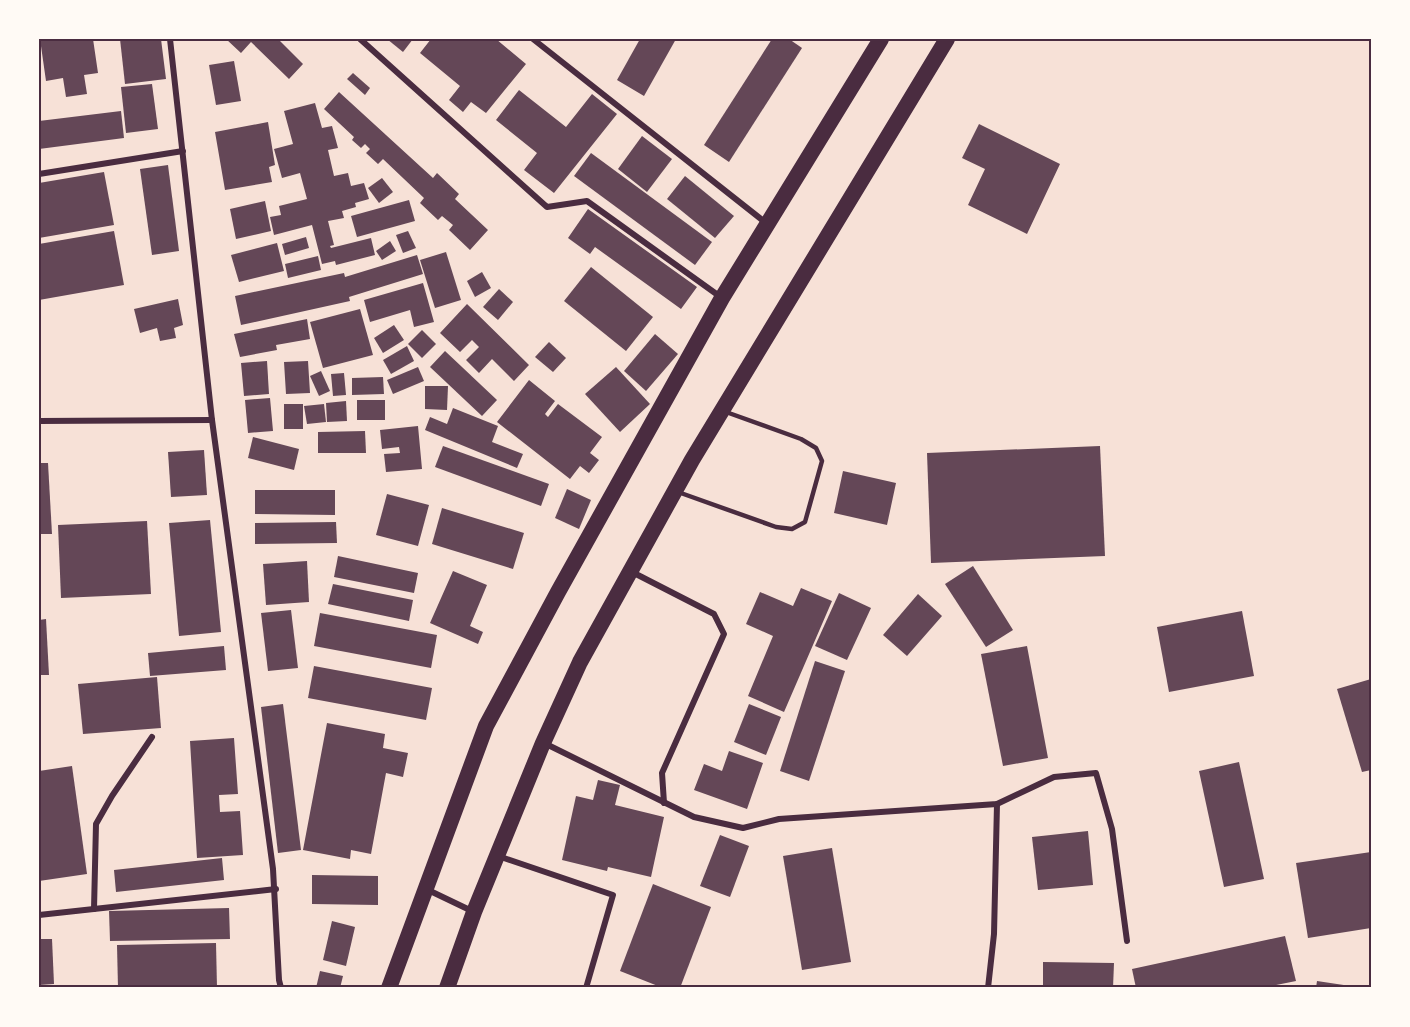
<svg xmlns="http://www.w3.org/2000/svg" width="1410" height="1027" viewBox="0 0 1410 1027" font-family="Spectral,serif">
  <rect width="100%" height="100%" fill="#f7e1d7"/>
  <g fill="#644757">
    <polygon points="40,39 93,39 98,73 84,75 87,94 66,97 63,78 46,81"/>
    <polygon points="120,39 161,39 166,79 125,84"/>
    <polygon points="226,39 278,39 303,64 289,79 251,42 241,53"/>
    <polygon points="387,39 413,39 403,52"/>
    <polygon points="431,39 496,39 526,64 486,113 471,102 463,112 449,100 460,86 420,53"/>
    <polygon points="640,39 676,39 644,96 617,80"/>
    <polygon points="772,39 789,39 802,48 729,162 704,145"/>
    <polygon points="234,61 241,101 216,105 209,65"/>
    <polygon points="353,73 370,88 365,95 347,79"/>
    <polygon points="152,84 158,129 126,133 121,87"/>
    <polygon points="519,90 566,127 592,94 617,114 554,193 524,170 537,153 496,120"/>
    <polygon points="339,92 433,178 437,173 459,194 455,199 488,230 470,250 449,230 453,225 442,216 438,220 420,203 424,198 383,159 378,164 366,153 370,149 365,144 361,148 352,140 354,137 324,109"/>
    <polygon points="315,103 322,128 332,126 338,148 328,150 334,176 348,173 351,186 364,183 369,199 355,203 356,207 342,211 344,218 328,221 334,245 330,246 331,248 371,238 375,255 336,265 335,261 322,264 312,225 274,235 270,217 281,215 279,206 307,199 300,173 282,178 274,149 293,144 284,111"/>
    <polygon points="121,111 124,138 39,149 39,121"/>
    <polygon points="268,122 275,165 269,167 272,182 225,190 215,132"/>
    <polygon points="979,124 1060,164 1027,234 968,205 985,169 962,158"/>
    <polygon points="642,136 672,159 647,192 618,169"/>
    <polygon points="591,153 712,242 695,265 574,176"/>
    <polygon points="168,165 179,251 152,255 140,169"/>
    <polygon points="104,172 114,225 39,238 39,183"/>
    <polygon points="685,176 734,216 715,238 667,199"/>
    <polygon points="382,178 393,192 379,203 368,188"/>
    <polygon points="409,200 415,221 357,237 351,216"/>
    <polygon points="265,201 271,231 236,239 230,209"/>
    <polygon points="588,209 697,287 681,309 595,247 590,254 568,238"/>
    <polygon points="114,231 124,285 39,300 39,244"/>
    <polygon points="408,231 416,248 403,253 396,235"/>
    <polygon points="306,237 309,248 285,255 282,244"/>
    <polygon points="390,241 396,251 382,260 376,251"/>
    <polygon points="277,243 284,271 239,282 231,255"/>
    <polygon points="446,252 461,300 435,308 420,260"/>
    <polygon points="417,255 423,274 349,297 350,301 241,325 235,296 344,273 345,277"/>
    <polygon points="318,256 321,270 288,278 285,264"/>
    <polygon points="591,267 653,317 626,351 564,301"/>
    <polygon points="482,272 491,288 475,297 467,281"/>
    <polygon points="423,283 434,322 414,327 410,310 370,322 364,300"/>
    <polygon points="499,289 513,302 498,320 483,307"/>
    <polygon points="178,299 183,325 174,328 176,338 160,341 157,328 140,333 134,309"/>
    <polygon points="467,304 529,365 514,381 492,359 479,373 466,360 479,347 472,340 460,352 440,333"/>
    <polygon points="360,309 373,355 323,368 310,322"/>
    <polygon points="307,319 310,339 276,345 277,350 240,357 234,334"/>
    <polygon points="394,325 404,340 383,353 374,338"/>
    <polygon points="422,330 436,344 422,358 408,344"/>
    <polygon points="655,334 678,354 646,391 624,371"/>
    <polygon points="549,342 566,358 553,372 535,357"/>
    <polygon points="407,346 414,361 391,374 383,360"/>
    <polygon points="445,351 497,400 482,416 430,367"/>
    <polygon points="267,361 269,394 244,396 241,363"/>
    <polygon points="308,361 310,393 286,394 284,362"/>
    <polygon points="418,367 424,381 393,394 387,380"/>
    <polygon points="616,367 650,404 620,432 585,394"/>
    <polygon points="321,371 330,391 319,396 310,376"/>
    <polygon points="344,373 346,395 333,396 331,374"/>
    <polygon points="383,377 384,394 352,395 352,378"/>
    <polygon points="529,380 555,401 545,414 548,417 558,404 602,437 590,453 599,460 589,473 580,466 570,479 497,422"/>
    <polygon points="425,386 448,386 447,410 425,409"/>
    <polygon points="270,398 273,431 248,433 245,400"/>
    <rect x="357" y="400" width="28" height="20"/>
    <polygon points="346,401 347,421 327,422 326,403"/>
    <rect x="284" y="404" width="19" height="25"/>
    <polygon points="324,404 326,422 307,424 304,406"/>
    <polygon points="453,408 498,426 492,442 523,454 517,468 425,430 430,417 447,424"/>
    <polygon points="418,426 422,469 386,472 384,454 400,453 399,447 382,449 380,430"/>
    <polygon points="365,431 366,453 318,453 318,432"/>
    <polygon points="253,437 299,449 294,470 248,458"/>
    <polygon points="443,446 549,484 541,506 435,467"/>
    <polygon points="1100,446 1105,556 931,563 927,453"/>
    <polygon points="204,450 207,495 171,497 168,452"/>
    <polygon points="39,463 48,463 52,534 39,534"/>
    <polygon points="843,471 896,483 887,525 834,513"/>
    <polygon points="567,489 591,500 579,529 555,518"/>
    <polygon points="255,490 335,490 335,515 255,514"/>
    <polygon points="387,494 429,505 418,546 376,535"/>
    <polygon points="442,508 524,533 513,569 432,544"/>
    <polygon points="210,520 221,632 179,636 169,523"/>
    <polygon points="147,521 151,594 61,598 58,525"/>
    <polygon points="336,522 337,543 255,544 255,523"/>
    <polygon points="338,556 418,573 414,593 334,577"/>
    <polygon points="307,561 309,602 266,605 263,564"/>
    <polygon points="973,566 1013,630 986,647 945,584"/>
    <polygon points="453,571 487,585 470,626 483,632 478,644 430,623"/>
    <polygon points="333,584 413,600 409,621 328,604"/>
    <polygon points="801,588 832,601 784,712 748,696 773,636 746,624 760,592 793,606"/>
    <polygon points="839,593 871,608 847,660 815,646"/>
    <polygon points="918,594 942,616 907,656 883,635"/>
    <polygon points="291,610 298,668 268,671 261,613"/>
    <polygon points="1242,611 1254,676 1169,692 1157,627"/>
    <polygon points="320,613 437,635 431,668 314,646"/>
    <polygon points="46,619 49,675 39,675 39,620"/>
    <polygon points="224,646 226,670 150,676 148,653"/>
    <polygon points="1027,646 1048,758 1003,766 981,654"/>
    <polygon points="815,661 845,671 809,781 780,771"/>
    <polygon points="314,666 432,688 426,720 308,698"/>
    <polygon points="157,677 161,728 83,734 78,684"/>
    <polygon points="1371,679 1371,770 1362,772 1337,689"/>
    <polygon points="283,704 301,850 278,853 261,707"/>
    <polygon points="749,704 781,717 766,755 734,742"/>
    <polygon points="327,723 385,734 383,748 408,753 403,777 386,773 371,854 351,850 350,859 303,850"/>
    <polygon points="234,738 238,794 219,795 220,812 240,811 243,855 197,858 190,741"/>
    <polygon points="729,751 763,763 747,809 694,790 704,764 722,771"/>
    <polygon points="1239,762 1264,879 1224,887 1199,771"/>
    <polygon points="72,766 87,874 39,881 39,771"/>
    <polygon points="598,780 620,785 615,805 664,817 651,877 608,867 607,871 562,860 576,796 593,800"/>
    <polygon points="1088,831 1093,885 1038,890 1032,837"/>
    <polygon points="720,835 749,846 730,897 700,886"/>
    <polygon points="832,848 851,962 802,970 783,856"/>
    <polygon points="1371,852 1371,928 1308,938 1296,863"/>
    <polygon points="222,858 224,880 116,892 114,870"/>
    <polygon points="312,875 378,876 378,905 312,904"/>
    <polygon points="653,884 711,907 680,988 663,988 620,971"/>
    <polygon points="229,908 230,939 110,941 109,911"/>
    <polygon points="332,921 355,927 346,966 323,960"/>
    <polygon points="1285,936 1296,981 1262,988 1136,988 1132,969"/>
    <polygon points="39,939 52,939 54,984 39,985"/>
    <polygon points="216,943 217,988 118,988 117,945"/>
    <polygon points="1043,962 1114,963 1113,988 1043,988"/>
    <polygon points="320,971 343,976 340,988 316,988"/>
    <polygon points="1317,981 1357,987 1357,988 1316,988"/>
  </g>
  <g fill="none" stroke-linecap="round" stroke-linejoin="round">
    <polyline stroke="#4a2c40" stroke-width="4.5" points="678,492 776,527 792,529 805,522 822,461 816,448 801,439 726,412"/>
    <g stroke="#4a2c40" stroke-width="6">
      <polyline points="170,39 212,420 273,869 279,980 281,988"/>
      <polyline points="360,39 547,207 587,201 722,298"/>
      <polyline points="533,39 766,223"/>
      <polyline points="39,174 183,151"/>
      <polyline points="39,421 212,420"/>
      <polyline points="632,572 714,614 724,634 662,773 664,803"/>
      <polyline points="544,743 694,817 743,828 779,819 997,804 1054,777 1096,773 1112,829 1127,941"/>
      <polyline points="498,856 613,895 586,988"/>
      <polyline points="426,889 474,912"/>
      <polyline points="94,909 96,824 112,796 152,737"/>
      <polyline points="39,915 276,889"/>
      <polyline points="988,988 994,934 997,804"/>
    </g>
    <g stroke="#4a2c40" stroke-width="16">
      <polyline points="389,988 486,726 558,592 722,298 881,39"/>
      <polyline points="447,988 474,912 543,743 580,662 692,460 947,39"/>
    </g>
  </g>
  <rect width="1410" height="1027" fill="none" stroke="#fffaf5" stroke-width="81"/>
  <rect x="40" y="40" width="1330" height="946" fill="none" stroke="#4a2c40" stroke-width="2"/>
</svg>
